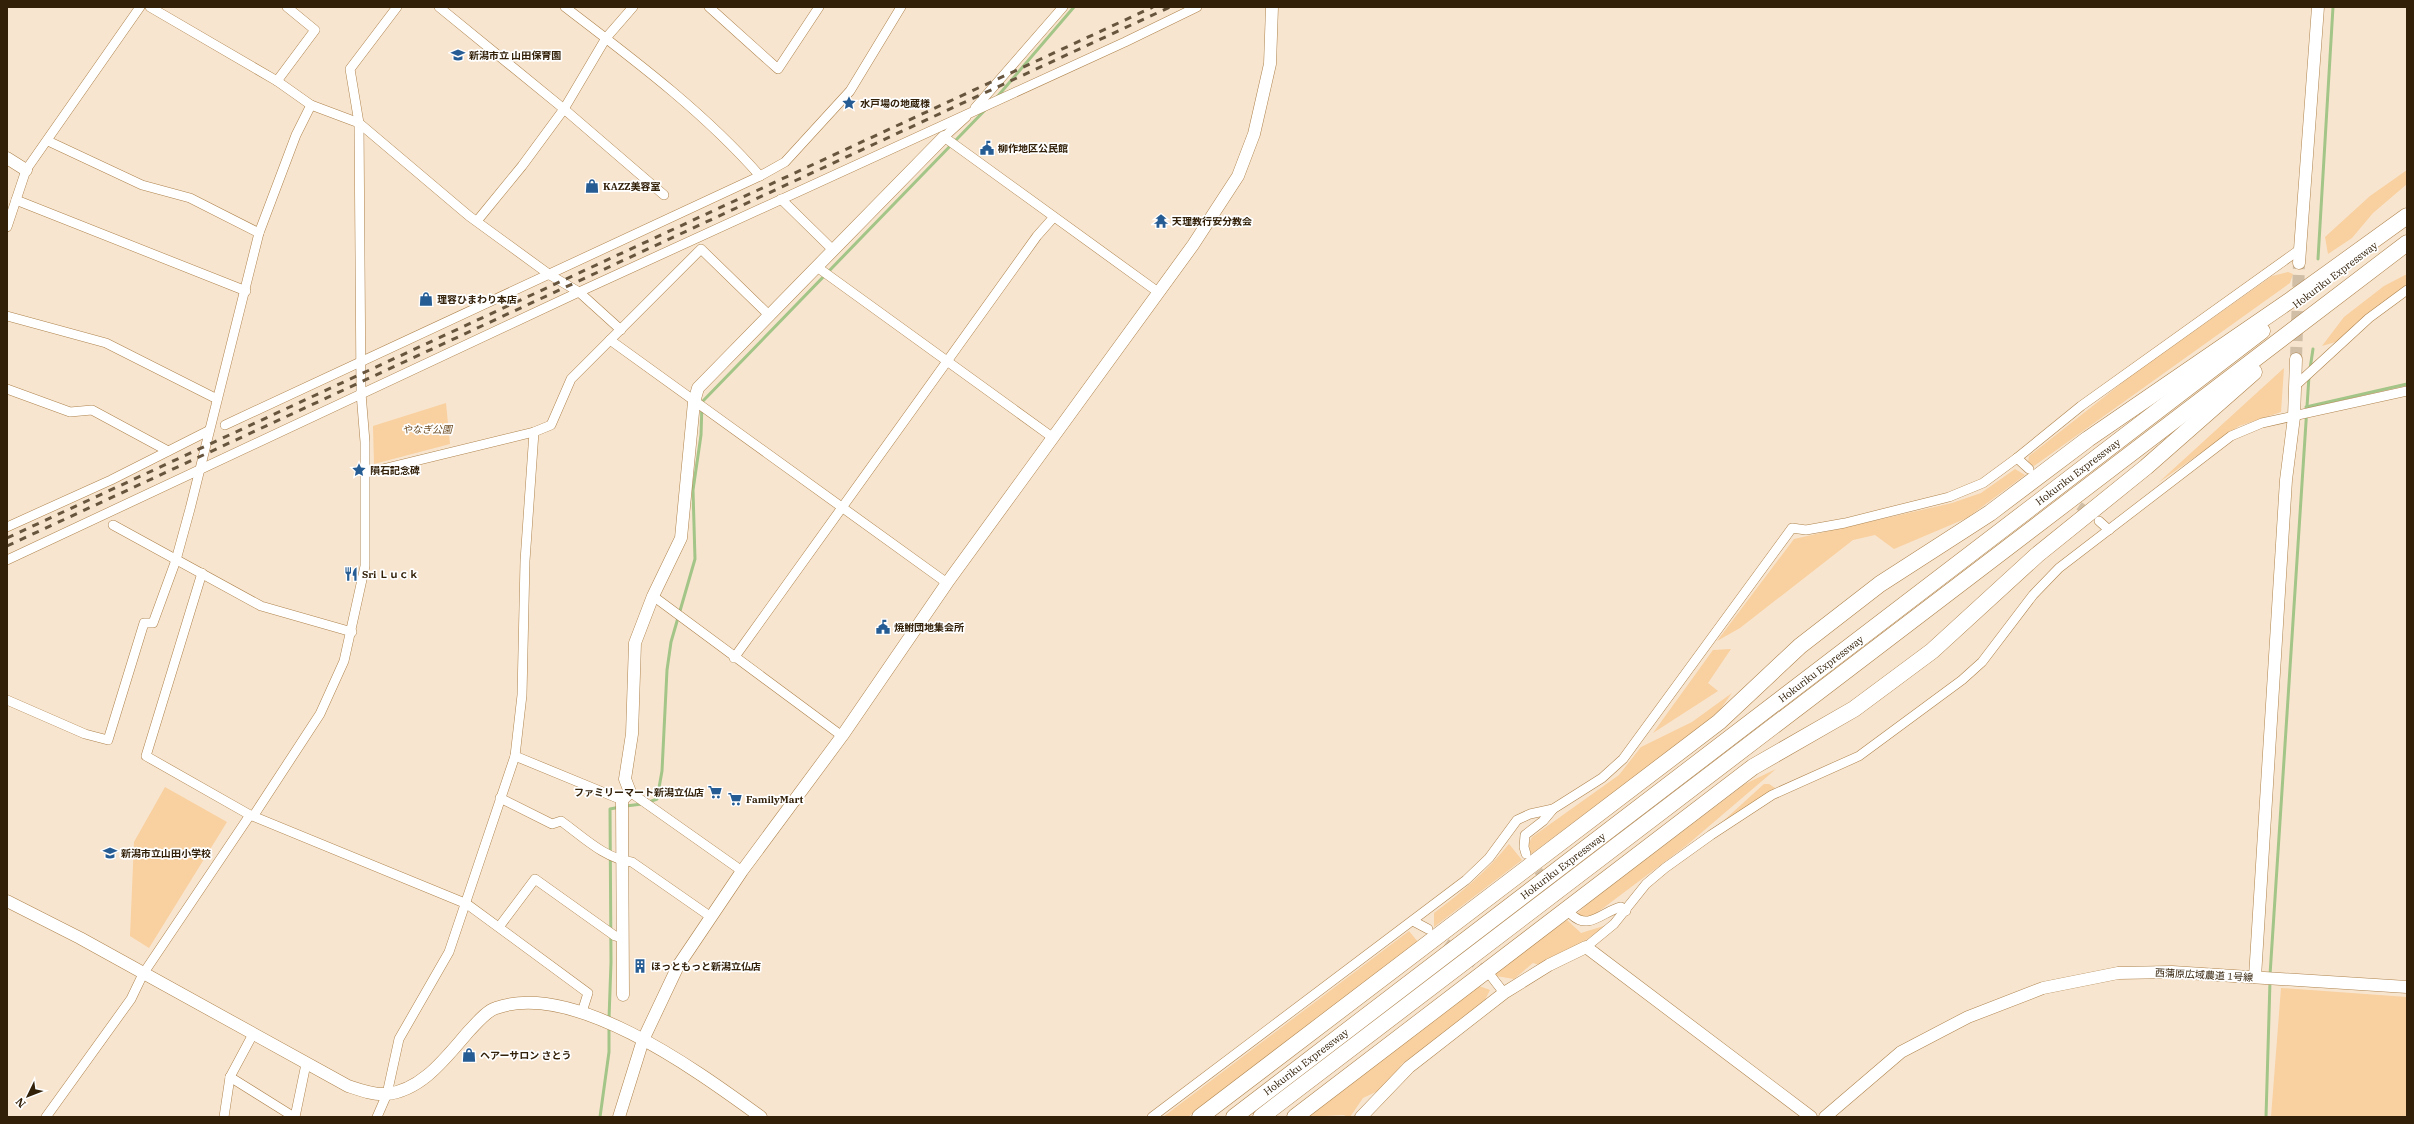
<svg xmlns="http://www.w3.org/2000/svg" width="2414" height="1124" viewBox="0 0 2414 1124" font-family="'IBM Plex Serif','Noto Sans JP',serif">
  <rect width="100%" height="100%" fill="#f8e5cf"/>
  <g fill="#f9d09f">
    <polygon points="2407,170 2407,184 2373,213 2352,238 2328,254 2325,237 2370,196"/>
    <polygon points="2288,272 2293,274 2290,283 2034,466 2028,463 2029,456 2132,375 2272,276"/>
    <polygon points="2407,274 2407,287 2339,341 2322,346 2344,317 2384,286"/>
    <polygon points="2284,368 2281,412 2239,426 2158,483"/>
    <polygon points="446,403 450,444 374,464 373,426"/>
    <polygon points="2015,469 2025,475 1967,518 1894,549 1875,535 1853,540 1740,628 1717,641 1794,539 1952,503 1981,493"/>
    <polygon points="1731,649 1708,683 1718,691 1653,733 1713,650"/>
    <polygon points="1732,693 1719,711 1687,737 1530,855 1529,843 1532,837 1619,775 1641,747 1692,722"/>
    <polygon points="1776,769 1687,845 1590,918 1576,915 1586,905 1745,784"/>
    <polygon points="1764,784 1769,784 1775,788 1721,823"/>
    <polygon points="165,787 227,822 149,948 130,936 134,842"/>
    <path d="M1509,844L1522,860L1434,927V913C1462,892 1487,871 1509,844Z"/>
    <polygon points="1567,920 1581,933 1607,925 1576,947 1540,965 1533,963 1514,979 1496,976 1494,972"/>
    <polygon points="1409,931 1418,942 1188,1117 1163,1117"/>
    <polygon points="1479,986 1490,990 1483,1004 1402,1064 1384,1088 1363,1098 1350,1117 1343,1115 1305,1117"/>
    <polygon points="2281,988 2407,997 2407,1117 2271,1117"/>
  </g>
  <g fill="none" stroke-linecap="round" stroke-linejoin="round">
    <g stroke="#a3c587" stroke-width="3">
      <polyline points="997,97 1074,7"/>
      <polyline points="2318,259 2333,7"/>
      <polyline points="2310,369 2313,349"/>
      <polyline points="2306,407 2407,384"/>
      <polyline points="649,802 657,799 662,771 667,670 671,642 695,559 693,490 701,435 702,402 987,108"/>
      <polyline points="626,806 642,804"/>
      <polyline points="2270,975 2309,376"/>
      <polyline points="609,1019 611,962 610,809 620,807"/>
      <polyline points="600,1117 609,1052 609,1027"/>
      <polyline points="2266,1117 2270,981"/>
    </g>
    <g stroke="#d0bea7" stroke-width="9" stroke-dasharray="9 4.5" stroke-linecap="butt">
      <polyline points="2068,498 2092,515"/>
      <polyline points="1530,860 1570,912"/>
      <polyline points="1435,935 1488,973"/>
    </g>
    <polyline stroke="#d0bea7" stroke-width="12" stroke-dasharray="12 6" stroke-linecap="butt" points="2296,359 2299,263"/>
    <defs>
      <g id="street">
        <polyline points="150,7 277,81 311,105 359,123 469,216 550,275 579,292 621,330"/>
        <polyline points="439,7 564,109 664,195"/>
        <polyline points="709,7 778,69 819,7"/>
        <polyline points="277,81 315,30 287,7"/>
        <polyline points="975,108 1063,7"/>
        <polyline points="966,117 944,137 1158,292"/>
        <polyline points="48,141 142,185 190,198 259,233"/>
        <polyline points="760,176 785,162 850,91 901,7"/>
        <polyline points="781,199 833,250"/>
        <polyline points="16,200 246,291"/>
        <polyline points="477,221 522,166 564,109 606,38 633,7"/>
        <polyline points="7,227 26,170 140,7"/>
        <polyline points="817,267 1052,437"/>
        <polyline points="7,316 106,343 217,399"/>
        <polyline points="610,340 947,583"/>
        <polyline points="2294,387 2369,318 2407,290"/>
        <polyline points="7,389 70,412 92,410 168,451"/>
        <path d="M225,425L760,176C704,112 633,59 565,7"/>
        <polyline points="2017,458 2029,469"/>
        <polyline points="366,473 534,432 551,425 571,379 701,249 770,316"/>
        <polyline points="2099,521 2109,530"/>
        <polyline points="113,525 261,606 352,632"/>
        <polyline points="7,527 111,480 208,431"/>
        <polyline points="7,560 579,292 1125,42 1197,7"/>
        <polyline points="202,573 146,756 250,815 467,904 588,993 582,1012"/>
        <polyline points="653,596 842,736"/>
        <polyline points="734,658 1037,236 1053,218"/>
        <polyline points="7,700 85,734 108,740 144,623 153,623 176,560 190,509 259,233 296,135 311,105"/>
        <polyline points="515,756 622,800"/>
        <polyline points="630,792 742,871"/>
        <path d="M500,798L552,824L561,821C582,836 605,859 632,862L711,917"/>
        <polyline points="254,815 320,714 344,661 365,566 365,442 361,393 359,123 350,69 397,7"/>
        <polyline points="1526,854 1524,847 1525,835 1543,821 1553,809"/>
        <path d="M1572,915C1589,931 1603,911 1621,907L1626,911"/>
        <polyline points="1413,921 1428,929"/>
        <polyline points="499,927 535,879 615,936 622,938"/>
        <polyline points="1586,947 1614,924 1646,884 1665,868 1711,835 1772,795 1859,756 1962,680 1982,662 2033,595 2059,568 2231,436 2262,423 2407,391"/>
        <polyline points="1491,976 1504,993"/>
        <polyline points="230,1077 294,1117"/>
        <polyline points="46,1117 131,999 143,974 250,815"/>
        <polyline points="224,1117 230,1077 253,1034"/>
        <polyline points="295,1117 306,1064"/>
        <polyline points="377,1117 387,1094 399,1039 449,952 515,756 522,695 525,561 534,432"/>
        <polyline points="1152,1117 1466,880 1489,858 1517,820 1530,814 1553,809 1602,778 1623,759 1792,528 1806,530 1845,523 1949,497 1983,483 2017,458 2081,406 2299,250"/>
      </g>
      <g id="secondary">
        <polyline points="7,158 26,170"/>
        <polyline points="2299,263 2318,7"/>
        <path d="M7,901L80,938L348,1086C360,1090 373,1095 386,1094C422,1091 447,1056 469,1031C476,1024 486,1011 496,1008C575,980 700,1073 761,1117"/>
        <polyline points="2255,977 2286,480 2294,417 2296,359"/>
        <polyline points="623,995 622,800 630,792 625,779 632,734 635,643 653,596 681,538 694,402 698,388 944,137"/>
        <polyline points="619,1117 643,1040 678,966 742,871 842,736 947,583 1193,245 1238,176 1254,134 1270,64 1272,7"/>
        <polyline points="1361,1117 1409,1067 1504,993 1549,965 1586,947 1811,1117"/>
        <polyline points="1825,1117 1901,1052 1968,1017 2043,988 2118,973 2172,972 2407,987"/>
      </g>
      <g id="highway">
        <polyline points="1200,1117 1719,722 1800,646 1880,584 1990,513 2088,439 2292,299 2407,216"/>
        <polyline points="1234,1117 2262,331"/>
        <polyline points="1261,1117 2407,243"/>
        <polyline points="1295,1117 1753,767 1854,709 1932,651 2037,555 2146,467 2254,372"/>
      </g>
    </defs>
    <use href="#street" stroke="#ae834c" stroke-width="10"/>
    <use href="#secondary" stroke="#ae834c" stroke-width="13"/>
    <use href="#highway" stroke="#ae834c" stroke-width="17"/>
    <use href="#street" stroke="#fff" stroke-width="9"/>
    <use href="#secondary" stroke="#fff" stroke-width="12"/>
    <use href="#highway" stroke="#fff" stroke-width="16"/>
    <g stroke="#67553e" stroke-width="3" stroke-dasharray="7 7" stroke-linecap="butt">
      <polyline points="7,538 1153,7"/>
      <polyline points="7,546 1170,7"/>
    </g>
  </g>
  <defs>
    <symbol id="school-bare" viewBox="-9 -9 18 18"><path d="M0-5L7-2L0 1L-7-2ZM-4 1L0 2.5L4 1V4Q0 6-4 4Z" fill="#255c94" stroke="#fff" stroke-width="2.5" paint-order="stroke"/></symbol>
    <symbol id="sight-bare" viewBox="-9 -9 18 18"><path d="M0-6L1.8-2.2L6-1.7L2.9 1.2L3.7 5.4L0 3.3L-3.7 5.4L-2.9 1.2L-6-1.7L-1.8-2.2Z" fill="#255c94" stroke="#fff" stroke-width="2.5" paint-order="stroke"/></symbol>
    <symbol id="civic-bare" viewBox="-9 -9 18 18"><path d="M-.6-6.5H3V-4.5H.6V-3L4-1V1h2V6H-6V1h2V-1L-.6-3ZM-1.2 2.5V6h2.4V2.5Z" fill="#255c94" stroke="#fff" stroke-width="2.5" paint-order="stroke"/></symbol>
    <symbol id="shop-bare" viewBox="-9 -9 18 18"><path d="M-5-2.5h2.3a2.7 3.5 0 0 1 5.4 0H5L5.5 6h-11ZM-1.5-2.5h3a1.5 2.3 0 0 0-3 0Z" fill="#255c94" stroke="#fff" stroke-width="2.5" paint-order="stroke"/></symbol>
    <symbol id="temple-bare" viewBox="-9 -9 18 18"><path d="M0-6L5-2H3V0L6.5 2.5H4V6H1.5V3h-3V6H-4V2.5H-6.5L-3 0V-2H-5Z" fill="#255c94" stroke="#fff" stroke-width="2.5" paint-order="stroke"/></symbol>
    <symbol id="restaurant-bare" viewBox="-9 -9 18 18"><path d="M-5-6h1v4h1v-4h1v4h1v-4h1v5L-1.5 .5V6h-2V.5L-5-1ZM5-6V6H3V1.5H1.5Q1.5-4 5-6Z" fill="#255c94" stroke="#fff" stroke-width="2.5" paint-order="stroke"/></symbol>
    <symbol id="supermarket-bare" viewBox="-9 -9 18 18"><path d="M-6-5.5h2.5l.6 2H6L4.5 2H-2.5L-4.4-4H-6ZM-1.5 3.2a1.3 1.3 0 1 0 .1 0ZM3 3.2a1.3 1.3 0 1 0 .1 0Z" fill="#255c94" stroke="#fff" stroke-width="2.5" paint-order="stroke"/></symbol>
    <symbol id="building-bare" viewBox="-9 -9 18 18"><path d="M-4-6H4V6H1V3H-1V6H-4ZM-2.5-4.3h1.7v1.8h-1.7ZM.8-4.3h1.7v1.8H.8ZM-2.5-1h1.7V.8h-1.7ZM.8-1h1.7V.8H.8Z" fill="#255c94" stroke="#fff" stroke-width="2.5" paint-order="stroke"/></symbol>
  </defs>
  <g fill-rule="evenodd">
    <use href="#school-bare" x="448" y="45" width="20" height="20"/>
    <use href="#sight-bare" x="839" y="93" width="20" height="20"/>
    <use href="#civic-bare" x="977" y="138" width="20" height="20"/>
    <use href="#shop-bare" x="582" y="176" width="20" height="20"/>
    <use href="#temple-bare" x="1151" y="211" width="20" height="20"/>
    <use href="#shop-bare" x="416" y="289" width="20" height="20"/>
    <use href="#sight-bare" x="349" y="460" width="20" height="20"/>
    <use href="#restaurant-bare" x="341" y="564" width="20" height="20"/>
    <use href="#civic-bare" x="873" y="617" width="20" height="20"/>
    <use href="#supermarket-bare" x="705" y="782" width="20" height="20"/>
    <use href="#supermarket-bare" x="725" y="789" width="20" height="20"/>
    <use href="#school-bare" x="100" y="843" width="20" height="20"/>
    <use href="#building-bare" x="630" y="956" width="20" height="20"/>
    <use href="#shop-bare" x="459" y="1045" width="20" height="20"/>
  </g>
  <g text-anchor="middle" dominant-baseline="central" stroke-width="3.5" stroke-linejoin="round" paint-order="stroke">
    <g font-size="10" font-weight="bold" fill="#322009" stroke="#fff" text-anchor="start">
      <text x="469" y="55">新潟市立 山田保育園</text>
      <text x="860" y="103">水戸場の地蔵様</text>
      <text x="998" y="148">柳作地区公民館</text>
      <text x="603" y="186">KAZZ美容室</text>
      <text x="1172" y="221">天理教行安分教会</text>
      <text x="437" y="299">理容ひまわり本店</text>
      <text x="370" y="470">隕石記念碑</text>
      <text x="362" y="574">Sri Ｌｕｃｋ</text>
      <text x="894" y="627">焼鮒団地集会所</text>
      <text x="704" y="792" text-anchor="end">ファミリーマート新潟立仏店</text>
      <text x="746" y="799">FamilyMart</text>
      <text x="121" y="853">新潟市立山田小学校</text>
      <text x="651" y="966">ほっともっと新潟立仏店</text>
      <text x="480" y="1055">ヘアーサロン さとう</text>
    </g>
    <g font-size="10" fill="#322009" stroke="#fff">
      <text transform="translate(2335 275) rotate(-37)">Hokuriku Expressway</text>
      <text transform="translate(2078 472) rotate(-37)">Hokuriku Expressway</text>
      <text transform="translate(1821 669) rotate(-37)">Hokuriku Expressway</text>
      <text transform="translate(1563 866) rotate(-37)">Hokuriku Expressway</text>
      <text transform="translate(2204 975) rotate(3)">西蒲原広域農道 1号線</text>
      <text transform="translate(1306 1062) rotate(-37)">Hokuriku Expressway</text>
    </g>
    <g font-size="10" font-style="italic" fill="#6c4b20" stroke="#fff">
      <text x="427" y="429">やなぎ公園</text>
    </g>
  </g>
  <rect width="2414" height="1124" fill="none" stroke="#322009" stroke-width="16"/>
  <g transform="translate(28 1096) rotate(227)" stroke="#ffffff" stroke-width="3" paint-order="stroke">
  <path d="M0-3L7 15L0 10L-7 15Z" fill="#322009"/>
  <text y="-6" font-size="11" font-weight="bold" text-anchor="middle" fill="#322009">N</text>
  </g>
</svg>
